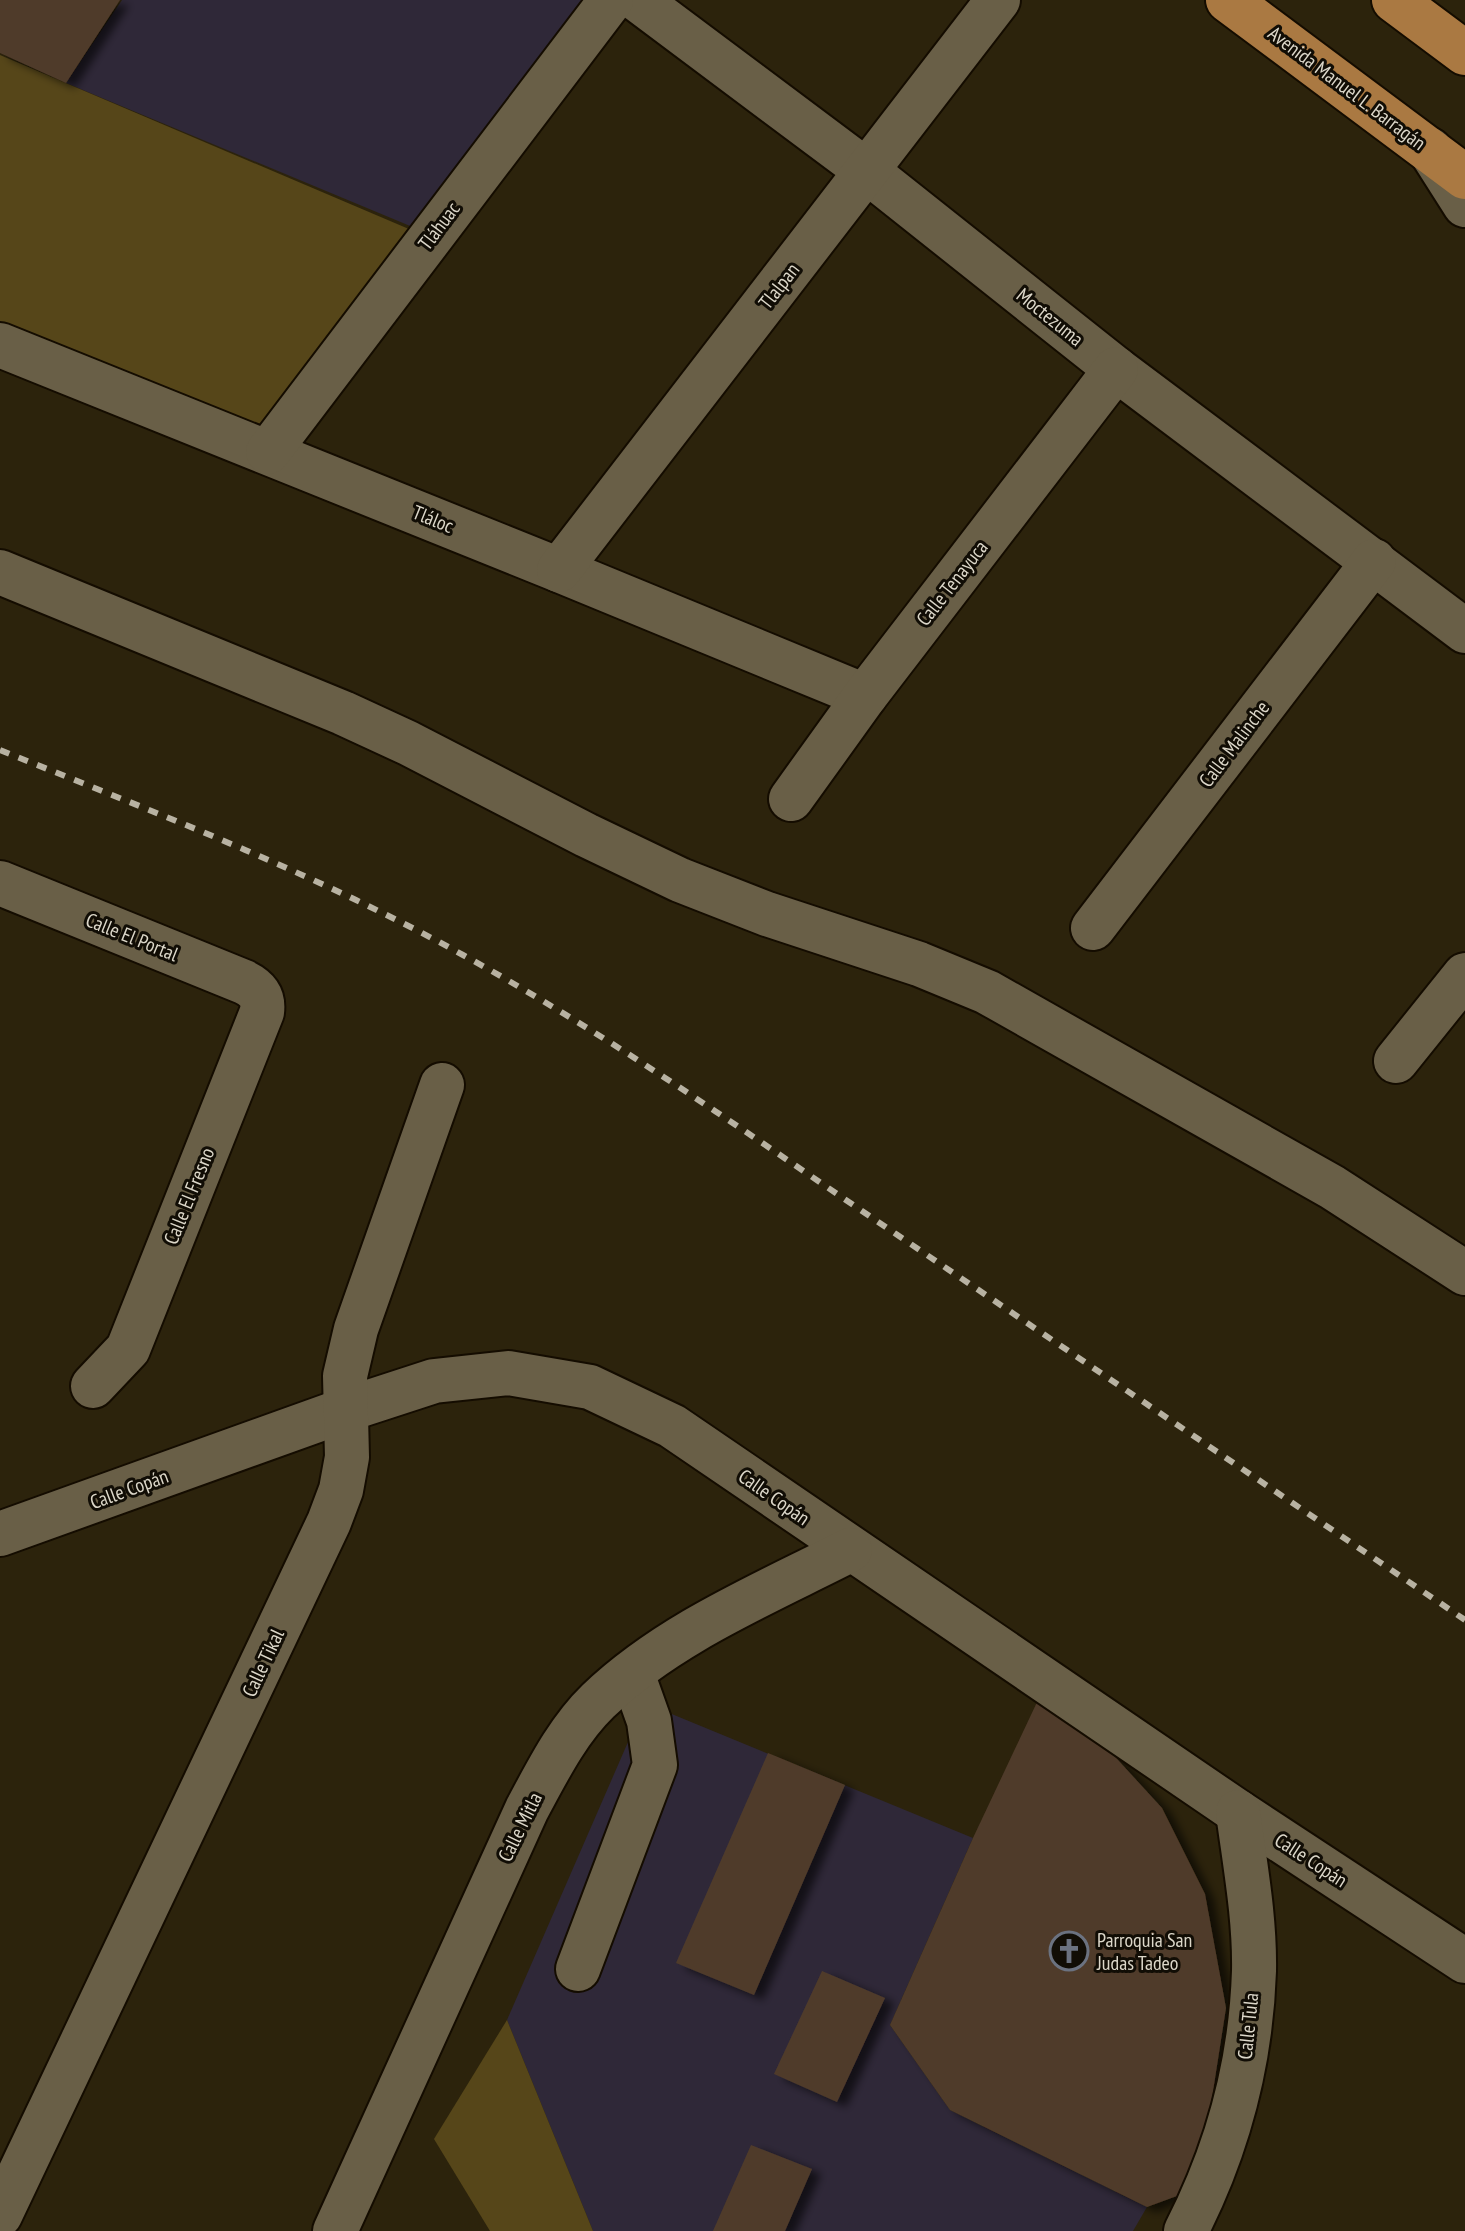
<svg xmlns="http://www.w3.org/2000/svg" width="1465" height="2231" viewBox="0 0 1465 2231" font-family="'PT Sans Narrow',sans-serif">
  <defs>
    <filter id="shadow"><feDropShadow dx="9" dy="5" stdDeviation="4" flood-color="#0009"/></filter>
  </defs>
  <rect width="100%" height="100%" fill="#2c230c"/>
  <g fill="#2f2838">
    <polygon points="122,0 595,0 427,233 66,83"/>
    <polygon points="645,1703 973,1838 890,2025 950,2110 1147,2207 1133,2231 593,2231 507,2020"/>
  </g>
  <g fill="#564619">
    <polygon points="0,55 430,238 268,452 0,345"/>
    <polygon points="507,2020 593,2231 490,2231 434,2139"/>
  </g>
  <g fill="#4f3b2a" filter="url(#shadow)">
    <polygon points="0,0 120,0 66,83 0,53"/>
    <polygon points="1039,1698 1107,1748 1162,1808 1205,1894 1226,2008 1208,2123 1185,2193 1147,2207 950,2110 890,2025 973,1838"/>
    <polygon points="768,1753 845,1785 754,1995 676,1963"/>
    <polygon points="822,1971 885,1998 837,2102 774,2074"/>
    <polygon points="751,2145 812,2169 785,2231 713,2231"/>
  </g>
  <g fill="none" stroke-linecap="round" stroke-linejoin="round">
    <defs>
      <g id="minor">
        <polyline points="638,0 868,172 1116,369 1465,631"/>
        <polyline points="1430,150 1465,205"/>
        <polyline points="0,345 559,570 865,696"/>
        <polyline points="268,452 611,0"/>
        <polyline points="559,570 998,0"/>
        <polyline points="0,572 343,713 408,743 586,835 680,880 767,914 919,964 987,992 1332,1187 1465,1273"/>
        <polyline points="791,799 865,696 1116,369"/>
        <path d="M0,883L244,982C258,989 264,997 262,1012L128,1349L93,1386"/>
        <polyline points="1093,928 1374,561"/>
        <polyline points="1396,1061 1465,975"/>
        <polyline points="0,1534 345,1410 434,1381 508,1373 590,1387 672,1426 1238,1812 1465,1961"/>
        <polyline points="578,1969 655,1765 649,1721 632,1673"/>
        <polyline points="0,2215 329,1522 341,1490 347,1457 345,1376 356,1329 442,1085"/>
        <path d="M335,2231L527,1809C547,1772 567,1731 598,1701C669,1633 764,1594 850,1550"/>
        <path d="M1186,2231C1227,2151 1251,2062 1254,1971C1255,1918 1245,1865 1238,1812"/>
      </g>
      <g id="highway">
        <polyline points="1228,0 1465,177"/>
        <polyline points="1394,0 1465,53"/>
      </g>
    </defs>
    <use href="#minor" stroke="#140c00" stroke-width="48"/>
    <use href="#highway" stroke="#140c00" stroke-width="48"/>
    <use href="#minor" stroke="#695f47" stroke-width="44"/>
    <use href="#highway" stroke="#aa7942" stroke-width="44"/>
    <path stroke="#b8b2a2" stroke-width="6" stroke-dasharray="10 10" stroke-linecap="butt" d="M0,750C156,813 315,873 463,955C614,1038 754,1138 896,1234C1086,1363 1275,1491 1465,1620"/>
  </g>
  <defs>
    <symbol id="church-ring" viewBox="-11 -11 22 22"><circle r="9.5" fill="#110d05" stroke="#6b7280" stroke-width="1.5"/><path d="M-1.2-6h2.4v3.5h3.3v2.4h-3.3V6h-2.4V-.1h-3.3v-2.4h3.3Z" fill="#6b7280"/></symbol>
  </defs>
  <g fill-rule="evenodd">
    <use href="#church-ring" x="1047" y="1929" width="44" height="44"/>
  </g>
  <g text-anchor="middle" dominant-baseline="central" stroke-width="6" stroke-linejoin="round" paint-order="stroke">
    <g font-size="20" fill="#dcd7c9" stroke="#110d05">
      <text transform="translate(1347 88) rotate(37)">Avenida Manuel L. Barragán</text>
      <text transform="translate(439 226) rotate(-53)">Tláhuac</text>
      <text transform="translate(779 286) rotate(-52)">Tlalpan</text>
      <text transform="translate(1050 317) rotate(39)">Moctezuma</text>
      <text transform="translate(433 519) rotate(22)">Tláloc</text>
      <text transform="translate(952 583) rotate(-52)">Calle Tenayuca</text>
      <text transform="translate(1234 744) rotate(-53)">Calle Malinche</text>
      <text transform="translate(132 937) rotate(22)">Calle El Portal</text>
      <text transform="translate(189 1196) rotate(-68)">Calle El Fresno</text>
      <text transform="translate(129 1489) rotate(-20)">Calle Copán</text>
      <text transform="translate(774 1497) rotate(35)">Calle Copán</text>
      <text transform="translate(263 1663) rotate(-65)">Calle Tikal</text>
      <text transform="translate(520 1827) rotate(-64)">Calle Mitla</text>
      <text transform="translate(1311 1860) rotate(33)">Calle Copán</text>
      <text transform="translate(1248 2026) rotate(-84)">Calle Tula</text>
    </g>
    <g font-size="20" fill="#dcd7c9" stroke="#110d05" text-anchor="start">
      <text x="1097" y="1940">Parroquia San<tspan x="1097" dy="23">Judas Tadeo</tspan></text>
    </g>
  </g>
</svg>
